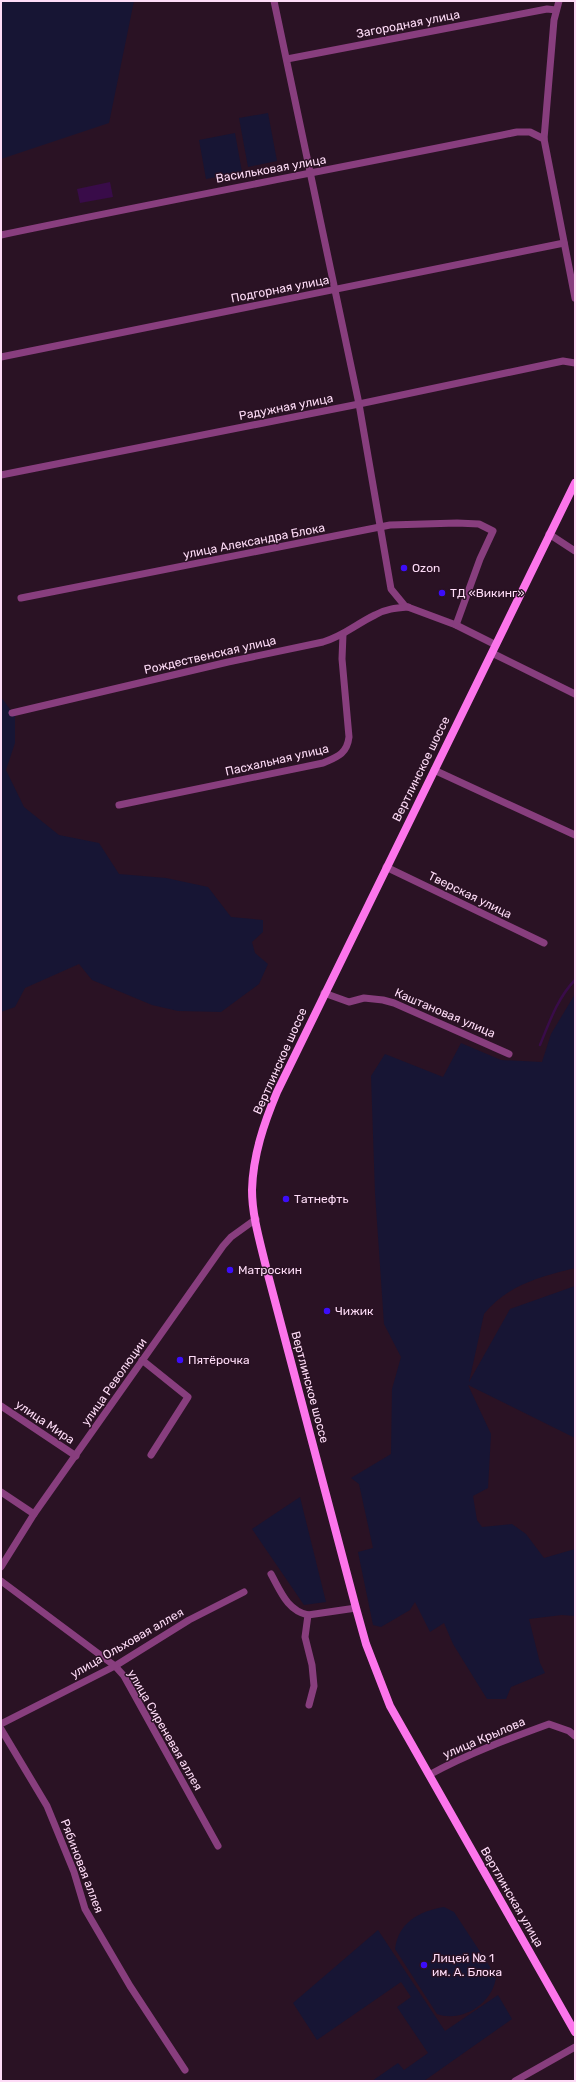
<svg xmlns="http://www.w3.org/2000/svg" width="576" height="2082" viewBox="0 0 576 2082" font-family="Rubik,sans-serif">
  <rect width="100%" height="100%" fill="#2a1224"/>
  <g fill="#171534">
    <polygon points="1,1 134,1 109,123 1,159"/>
    <polygon points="268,113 277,161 248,167 239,118"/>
    <polygon points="235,133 242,172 206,179 199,140"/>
    <polygon points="1,697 15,716 15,743 6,770 24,807 59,835 99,843 119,874 166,878 208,887 231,917 263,920 263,932 252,942 255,953 268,964 259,984 221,1012 178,1011 152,1005 92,980 79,964 25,988 15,1007 1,1012"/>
    <path d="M575,994V1268C540,1277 507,1285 484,1314L469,1382L510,1309L575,1286V1438L468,1385L491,1434L488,1488L473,1496L477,1520L482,1527L512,1524L526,1534L544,1558L575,1549V1616L562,1615L529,1619L540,1663L545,1673L511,1687L506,1699H487L453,1644L444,1623L430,1632L415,1602L410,1610L381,1627L373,1625L358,1552L373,1548L359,1484L351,1478L391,1454L392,1389L401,1357L384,1324L375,1193L371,1076L385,1054L443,1077L461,1043L501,1060L542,1062L551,1034Z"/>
    <polygon points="300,1497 326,1602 304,1605 252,1529"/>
    <path d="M444,1907L454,1912L496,1976C494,2003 462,2023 437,2014L395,1949C398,1923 419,1911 444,1907Z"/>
    <polygon points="378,1930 445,2031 498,1995 512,2019 424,2081 372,2081 398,2063 404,2070 428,2053 397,2007 411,1997 401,1982 317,2040 293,2003"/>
  </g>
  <polygon fill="#390c49" points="110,182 113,197 80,203 77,189"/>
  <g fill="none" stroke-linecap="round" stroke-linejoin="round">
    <path stroke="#390c49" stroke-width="2.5" d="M540,1045C549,1023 558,997 575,980"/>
    <g stroke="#883e7e" stroke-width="7">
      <polyline points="274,1 359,404 391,589 405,606 456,625 496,645"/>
      <polyline points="559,1 554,20 544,139 575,298"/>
      <polyline points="287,59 547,9 556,10"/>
      <path d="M1,235C173,199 345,167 517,132H530L544,139"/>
      <polyline points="1,357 564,243"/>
      <polyline points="1,475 359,404 563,361 575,363"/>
      <polyline points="549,534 575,551"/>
      <polyline points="21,598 390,525 457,523 479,524 493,531 480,559 456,625"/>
      <polyline points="492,653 575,694"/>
      <path d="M12,713L228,662L323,642C344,636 356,624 375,615C385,609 396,608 408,607"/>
      <polyline points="434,770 575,835"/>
      <path d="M119,805L323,763C337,757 347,754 349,737L342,659L343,634"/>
      <polyline points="386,867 544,943"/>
      <polyline points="324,993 349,1002 364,998 383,1000 394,1003 509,1054"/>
      <polyline points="142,1360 188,1397 151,1455"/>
      <polyline points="1,1406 76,1456"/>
      <polyline points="1,1492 34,1514"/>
      <polyline points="1,1567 34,1514 223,1246 231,1237 256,1219"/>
      <path d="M271,1574C281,1592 287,1610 308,1615L305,1637L312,1665L314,1686L309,1705"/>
      <polyline points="1,1581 115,1666 124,1676 218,1846"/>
      <polyline points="308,1615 356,1608"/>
      <polyline points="1,1724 115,1666 189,1620 244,1592"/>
      <polyline points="1,1729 47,1806 74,1872 85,1909 130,1986 185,2070"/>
      <path d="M429,1775C467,1754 508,1739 549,1724L569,1731L575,1736"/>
      <polyline points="515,2081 575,2047"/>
    </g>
    <path stroke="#fc75eb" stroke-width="8" d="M575,483L277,1092C264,1123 253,1155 252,1190C252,1217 261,1245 267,1271L356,1608L366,1644L390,1706L575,2032"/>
  </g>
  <g fill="#3c0dfa" stroke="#2a1224" stroke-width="1.5">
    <circle cx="404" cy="568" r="4"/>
    <circle cx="442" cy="593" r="4"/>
    <circle cx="286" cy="1199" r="4"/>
    <circle cx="230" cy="1270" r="4"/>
    <circle cx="327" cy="1311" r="4"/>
    <circle cx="180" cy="1360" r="4"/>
    <circle cx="424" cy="1965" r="4"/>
  </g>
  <g text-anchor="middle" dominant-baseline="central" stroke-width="3" stroke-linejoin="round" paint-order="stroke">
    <g font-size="12" fill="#fedcf7" stroke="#2a1224">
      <text transform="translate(408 24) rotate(-11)">Загородная улица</text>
      <text transform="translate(271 169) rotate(-10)">Васильковая улица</text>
      <text transform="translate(280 289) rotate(-11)">Подгорная улица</text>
      <text transform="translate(286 407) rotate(-11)">Радужная улица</text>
      <text transform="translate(254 541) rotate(-11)">улица Александра Блока</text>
      <text transform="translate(210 655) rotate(-13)">Рождественская улица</text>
      <text transform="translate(277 760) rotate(-13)">Пасхальная улица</text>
      <text transform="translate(421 769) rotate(-64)">Вертлинское шоссе</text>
      <text transform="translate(470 895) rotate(26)">Тверская улица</text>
      <text transform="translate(445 1013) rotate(23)">Каштановая улица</text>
      <text transform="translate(280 1061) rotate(-66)">Вертлинское шоссе</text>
      <text transform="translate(114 1382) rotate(-55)">улица Революции</text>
      <text transform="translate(310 1387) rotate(75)">Вертлинское шоссе</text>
      <text transform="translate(45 1422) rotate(34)">улица Мира</text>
      <text transform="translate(127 1643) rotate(-30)">улица Ольховая аллея</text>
      <text transform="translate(165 1730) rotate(60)">улица Сиреневая аллея</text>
      <text transform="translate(484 1738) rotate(-23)">улица Крылова</text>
      <text transform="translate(82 1866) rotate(69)">Рябиновая аллея</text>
      <text transform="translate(512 1897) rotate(60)">Вертлинская улица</text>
    </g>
    <g font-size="12" fill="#fedcf7" stroke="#2a1224" text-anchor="start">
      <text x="412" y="568">Ozon</text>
      <text x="450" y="593">ТД «Викинг»</text>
      <text x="294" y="1199">Татнефть</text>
      <text x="238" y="1270">Матроскин</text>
      <text x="335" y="1311">Чижик</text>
      <text x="188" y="1360">Пятёрочка</text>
      <text x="432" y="1958">Лицей № 1<tspan x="432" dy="14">им. А. Блока</tspan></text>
    </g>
  </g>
  <rect width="576" height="2082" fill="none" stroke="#fedcf7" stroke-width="4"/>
</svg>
